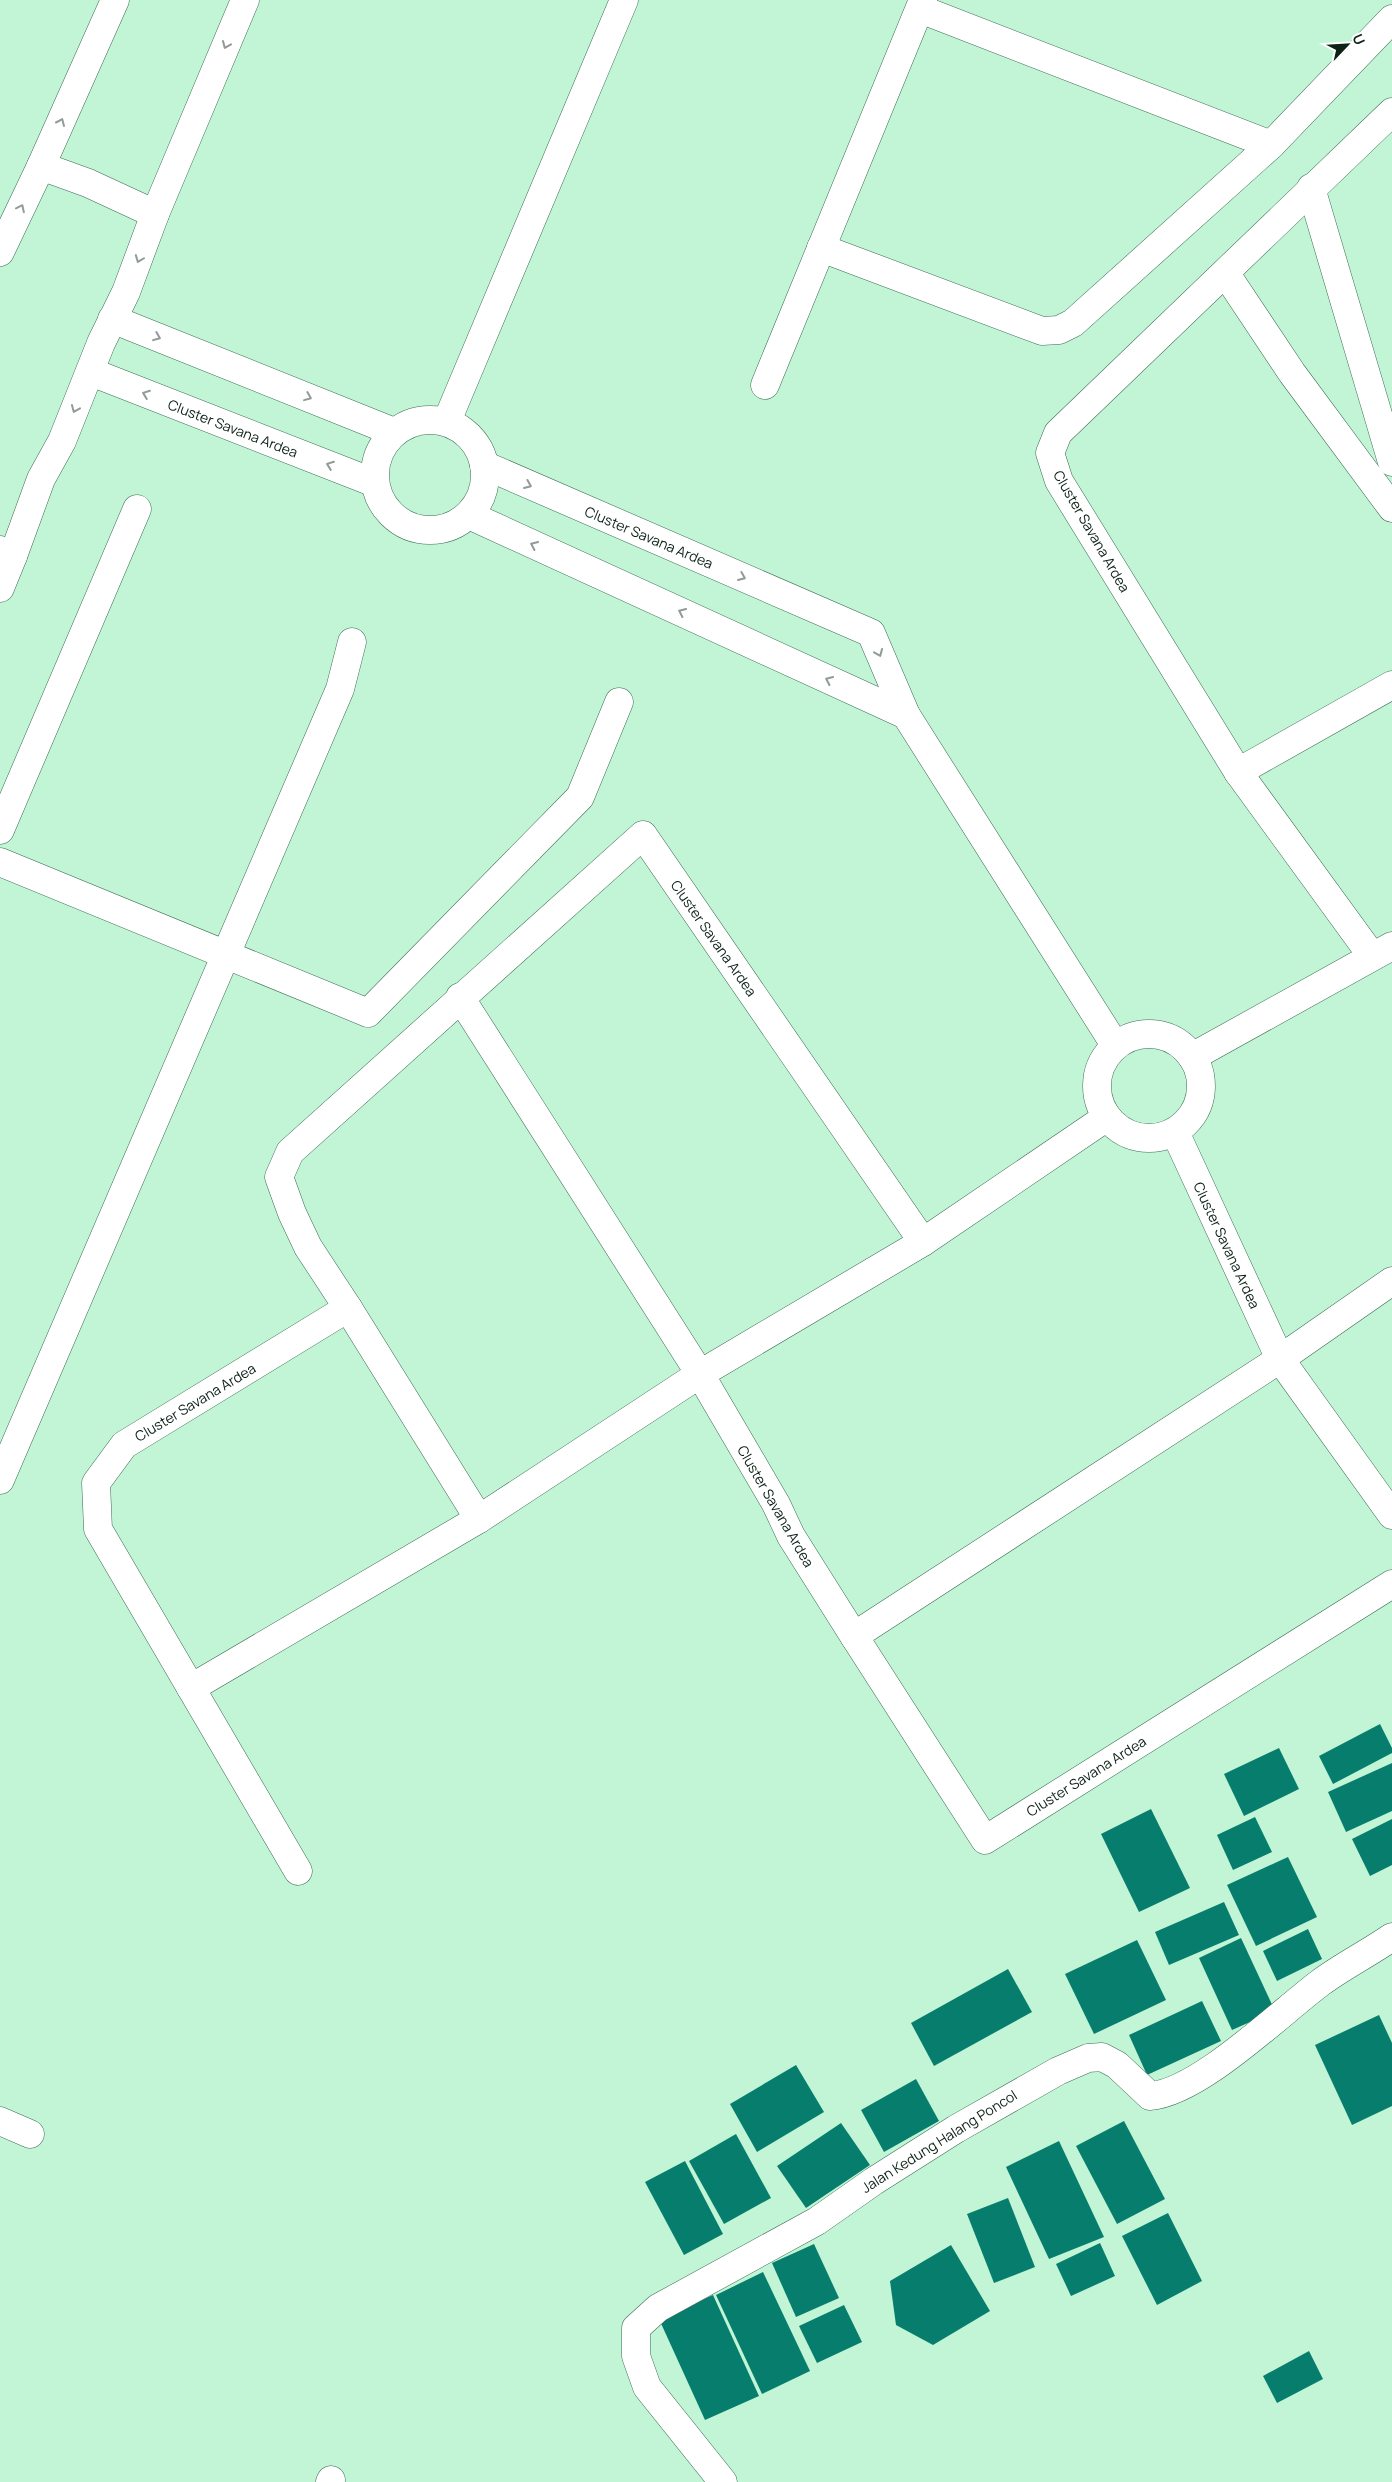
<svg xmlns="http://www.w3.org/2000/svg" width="1392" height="2482" viewBox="0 0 1392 2482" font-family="Manrope,sans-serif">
  <rect width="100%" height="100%" fill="#c1f5d6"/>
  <g fill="#077e6d">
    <polygon points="1380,1724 1392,1748 1392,1753 1333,1784 1319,1756"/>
    <polygon points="1279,1748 1299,1789 1244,1816 1224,1774"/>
    <polygon points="1392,1763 1392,1811 1346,1832 1328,1792"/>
    <polygon points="1151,1809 1190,1888 1139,1912 1101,1834"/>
    <polygon points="1255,1817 1272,1852 1233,1870 1217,1835"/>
    <polygon points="1392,1819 1392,1865 1370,1876 1352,1839"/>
    <polygon points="1288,1857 1317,1917 1256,1946 1227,1885"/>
    <polygon points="1224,1902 1239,1935 1169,1965 1155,1932"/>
    <polygon points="1308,1929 1322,1959 1277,1981 1263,1951"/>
    <polygon points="1241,1938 1275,2011 1232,2030 1199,1958"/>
    <polygon points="1137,1940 1166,2000 1094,2034 1065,1974"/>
    <polygon points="1008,1969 1032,2012 934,2066 911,2023"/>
    <polygon points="1202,2001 1221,2041 1147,2075 1129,2035"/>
    <polygon points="1379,2015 1392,2043 1392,2106 1352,2125 1315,2045"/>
    <polygon points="796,2065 824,2112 757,2152 730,2104"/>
    <polygon points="916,2079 939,2121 884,2152 861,2110"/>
    <polygon points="1124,2121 1165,2199 1117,2224 1076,2146"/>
    <polygon points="841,2123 870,2165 806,2208 777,2166"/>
    <polygon points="736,2134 771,2198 724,2224 689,2161"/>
    <polygon points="1059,2141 1104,2237 1049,2259 1006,2167"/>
    <polygon points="685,2161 723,2234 684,2255 645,2182"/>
    <polygon points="1008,2198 1035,2267 994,2283 967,2214"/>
    <polygon points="1168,2213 1202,2281 1157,2305 1122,2236"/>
    <polygon points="1100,2243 1115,2276 1071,2296 1056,2264"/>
    <polygon points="814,2244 839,2298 796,2317 772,2263"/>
    <polygon points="951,2245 990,2311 933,2345 896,2325 890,2281"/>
    <polygon points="763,2272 810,2371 762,2394 716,2295"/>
    <polygon points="713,2295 759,2396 705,2420 659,2319"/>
    <polygon points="844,2305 862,2342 817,2363 799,2326"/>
    <polygon points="1309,2351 1323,2379 1277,2403 1263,2376"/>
  </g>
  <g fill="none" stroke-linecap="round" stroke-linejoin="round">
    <defs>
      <g id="street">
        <polyline points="920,9 1271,145"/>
        <polyline points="41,166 115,0"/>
        <polyline points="1311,188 1392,462"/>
        <polyline points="821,248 1042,331 1059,330 1073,323 1271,145 1392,19"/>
        <polyline points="0,252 41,166 88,183 155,214"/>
        <polyline points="1226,274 1292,373 1392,508"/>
        <polyline points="112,319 394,432"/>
        <polyline points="91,372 375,483"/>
        <polyline points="765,385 923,0"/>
        <circle cx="430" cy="475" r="55"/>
        <polyline points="447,421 624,0"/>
        <polyline points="484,465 871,633 906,715 1115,1045"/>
        <polyline points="469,515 906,715"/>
        <polyline points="0,550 13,556 41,479 62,441 101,343 126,292 155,214 245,0"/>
        <polyline points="0,588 13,556"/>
        <polyline points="1238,772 1392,685"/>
        <polyline points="0,830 137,509"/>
        <polyline points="0,862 368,1013 580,797 619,702"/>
        <polyline points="1372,956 1238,772 1059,481 1050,453 1058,433 1392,112"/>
        <polyline points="460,997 700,1374 776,1504 791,1536 854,1636 1280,1359 1392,1281"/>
        <circle cx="1149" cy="1086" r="52"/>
        <polyline points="1192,1057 1392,946"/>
        <polyline points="1175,1132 1280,1359 1392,1515"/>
        <polyline points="0,1480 340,689 352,642"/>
        <polyline points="479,1519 348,1308 308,1247 292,1213 279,1177 290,1152 643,835 923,1242"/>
        <polyline points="854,1636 985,1840 1392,1584"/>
        <polyline points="191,1688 479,1519 700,1374 923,1242 1107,1117"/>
        <polyline points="298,1871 98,1529 96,1483 124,1445 348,1308"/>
        <polyline points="0,2121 30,2134"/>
        <polyline points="330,2482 331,2480"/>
        <path d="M723,2482L647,2387L636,2356V2328L658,2308L817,2221L874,2181L956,2129L1058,2071L1088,2058L1102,2057L1117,2065L1150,2096C1198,2093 1280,2013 1320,1983C1343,1966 1369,1953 1392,1937"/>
      </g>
    </defs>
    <use href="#street" stroke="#3c6c52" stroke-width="29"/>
    <use href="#street" stroke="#fff" stroke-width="28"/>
  </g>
  <defs><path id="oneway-chevron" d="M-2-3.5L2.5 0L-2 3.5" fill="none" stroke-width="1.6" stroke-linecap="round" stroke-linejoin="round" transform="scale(1.25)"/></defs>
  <g stroke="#929b97">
    <use href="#oneway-chevron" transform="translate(226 45) rotate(113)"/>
    <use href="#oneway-chevron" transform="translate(61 122) rotate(-66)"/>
    <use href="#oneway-chevron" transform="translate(21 208) rotate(-64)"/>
    <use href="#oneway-chevron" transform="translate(139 259) rotate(111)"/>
    <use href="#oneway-chevron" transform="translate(157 337) rotate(22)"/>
    <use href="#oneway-chevron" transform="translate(146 394) rotate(-159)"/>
    <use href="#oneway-chevron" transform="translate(308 397) rotate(22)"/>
    <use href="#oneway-chevron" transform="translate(75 409) rotate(113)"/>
    <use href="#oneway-chevron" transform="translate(330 465) rotate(-159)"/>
    <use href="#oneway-chevron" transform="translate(528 485) rotate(23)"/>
    <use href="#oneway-chevron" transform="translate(534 545) rotate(-155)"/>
    <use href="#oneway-chevron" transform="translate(742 577) rotate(23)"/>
    <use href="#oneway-chevron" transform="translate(682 612) rotate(-155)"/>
    <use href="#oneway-chevron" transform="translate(879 653) rotate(67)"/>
    <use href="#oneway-chevron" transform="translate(829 680) rotate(-155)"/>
  </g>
  <g text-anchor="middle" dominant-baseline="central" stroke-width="4" stroke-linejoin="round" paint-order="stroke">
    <g font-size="14" fill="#0d2117" stroke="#fff">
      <text transform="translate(233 428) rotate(21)">Cluster Savana Ardea</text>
      <text transform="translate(1092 531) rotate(60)">Cluster Savana Ardea</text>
      <text transform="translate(649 537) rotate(23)">Cluster Savana Ardea</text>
      <text transform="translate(714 938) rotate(55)">Cluster Savana Ardea</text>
      <text transform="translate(1227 1245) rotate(65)">Cluster Savana Ardea</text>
      <text transform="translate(195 1402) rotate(-31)">Cluster Savana Ardea</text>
      <text transform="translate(776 1506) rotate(60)">Cluster Savana Ardea</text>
      <text transform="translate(1086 1776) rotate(-32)">Cluster Savana Ardea</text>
      <text transform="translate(939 2141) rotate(-32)">Jalan Kedung Halang Poncol</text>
    </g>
  </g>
  <g transform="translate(1347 45) rotate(65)" stroke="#ffffff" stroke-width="4" paint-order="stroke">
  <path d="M0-4L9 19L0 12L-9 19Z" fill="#0d2117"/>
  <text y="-8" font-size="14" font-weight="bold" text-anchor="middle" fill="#0d2117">U</text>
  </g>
</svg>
